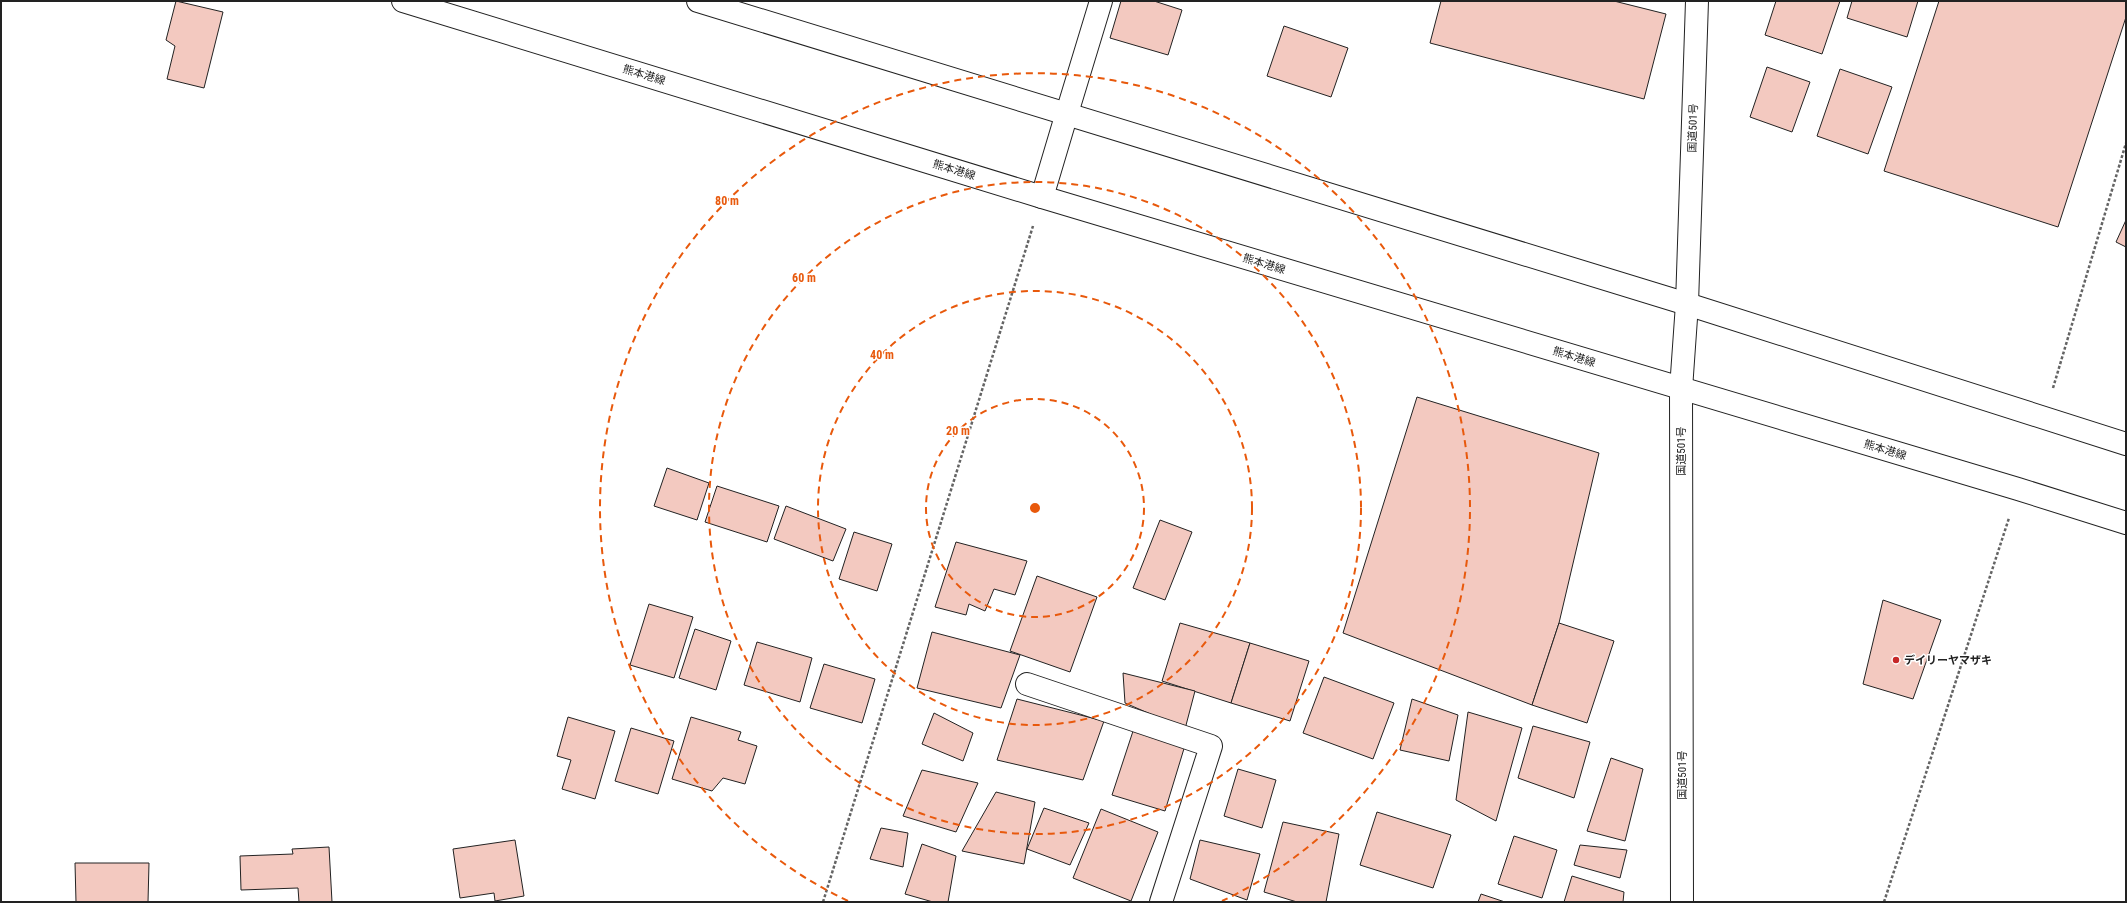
<svg xmlns="http://www.w3.org/2000/svg" width="2127" height="903" viewBox="0 0 2127 903" font-family="'Roboto Condensed','Noto Sans JP',sans-serif">
  <rect width="100%" height="100%" fill="#fff"/>
  <g fill="#f3c9c0" stroke="#222">
    <polygon points="176,1 223,12 204,88 167,79 175,46 166,40"/>
    <polygon points="1121,1 1154,1 1182,10 1168,55 1110,38"/>
    <polygon points="1441,1 1614,1 1666,14 1644,99 1430,43"/>
    <polygon points="1776,1 1840,1 1822,54 1765,35"/>
    <polygon points="1852,1 1918,1 1907,37 1847,18"/>
    <polygon points="1939,1 2126,1 2126,17 2058,227 1884,171"/>
    <polygon points="1284,26 1348,48 1331,97 1267,76"/>
    <polygon points="1767,67 1810,82 1792,132 1750,117"/>
    <polygon points="1840,69 1892,87 1868,154 1817,136"/>
    <polygon points="2126,220 2126,247 2116,242"/>
    <polygon points="1417,397 1599,453 1559,623 1532,705 1343,633"/>
    <polygon points="667,468 709,483 697,520 654,506"/>
    <polygon points="717,486 779,506 767,542 705,522"/>
    <polygon points="786,506 846,529 833,561 774,539"/>
    <polygon points="1160,520 1192,532 1165,600 1133,588"/>
    <polygon points="854,532 892,544 877,591 839,579"/>
    <polygon points="956,542 1027,561 1015,595 994,589 985,611 969,604 966,615 935,607"/>
    <polygon points="1037,576 1097,597 1070,672 1010,651"/>
    <polygon points="1883,600 1941,620 1913,699 1863,684"/>
    <polygon points="649,604 693,617 674,678 630,665"/>
    <polygon points="1180,623 1250,643 1231,703 1162,681"/>
    <polygon points="1559,623 1614,641 1587,723 1532,705"/>
    <polygon points="695,629 731,641 716,690 679,678"/>
    <polygon points="932,632 1020,655 1001,708 917,688"/>
    <polygon points="757,642 812,658 800,702 744,685"/>
    <polygon points="1250,643 1309,661 1290,721 1231,703"/>
    <polygon points="824,664 875,679 862,723 810,708"/>
    <polygon points="1123,673 1195,691 1185,729 1125,703"/>
    <polygon points="1324,677 1394,703 1373,759 1303,733"/>
    <polygon points="1017,699 1104,721 1083,780 997,760"/>
    <polygon points="1412,699 1458,715 1449,761 1400,750"/>
    <polygon points="1468,712 1522,728 1496,821 1456,800"/>
    <polygon points="934,713 973,733 963,761 922,744"/>
    <polygon points="568,717 615,731 595,799 562,789 571,760 557,756"/>
    <polygon points="691,717 741,732 738,740 757,746 745,784 723,778 712,791 672,779"/>
    <polygon points="1136,722 1186,742 1165,811 1112,795"/>
    <polygon points="1533,726 1590,742 1574,798 1518,778"/>
    <polygon points="631,728 674,741 658,794 615,781"/>
    <polygon points="1611,758 1643,769 1625,841 1587,831"/>
    <polygon points="1238,769 1276,780 1262,828 1224,816"/>
    <polygon points="922,770 978,783 956,832 903,816"/>
    <polygon points="996,792 1035,802 1024,864 962,851"/>
    <polygon points="1044,808 1089,823 1070,865 1027,849"/>
    <polygon points="1101,809 1158,832 1131,901 1073,878"/>
    <polygon points="1377,812 1451,835 1433,888 1360,865"/>
    <polygon points="1283,822 1339,834 1326,902 1297,902 1264,892"/>
    <polygon points="881,828 908,833 903,867 870,859"/>
    <polygon points="1514,836 1557,850 1542,898 1498,884"/>
    <polygon points="515,840 524,896 495,901 494,893 460,898 453,849"/>
    <polygon points="1200,840 1260,854 1247,900 1190,879"/>
    <polygon points="922,844 956,856 948,902 933,902 905,894"/>
    <polygon points="1580,845 1627,850 1620,878 1574,865"/>
    <polygon points="329,847 332,902 299,902 298,888 241,890 240,856 293,854 292,849"/>
    <polygon points="75,863 149,863 148,902 76,902"/>
    <polygon points="1572,876 1624,892 1623,902 1564,902"/>
    <polygon points="1481,894 1505,902 1478,902"/>
  </g>
  <g fill="none" stroke-linecap="round" stroke-linejoin="round">
    <defs>
      <g id="minor">
        <polyline points="1067,113 1101,1"/>
        <polyline points="1027,684 1211,746 1161,902"/>
      </g>
      <g id="major">
        <polyline points="403,1 1042,197 2018,489 2126,523"/>
        <polyline points="698,1 1687,304 2126,444"/>
        <polyline points="1042,197 1067,113"/>
      </g>
      <polyline id="highway" points="1682,902 1681,389 1687,304 1697,1"/>
    </defs>
    <use href="#minor" stroke="#222" stroke-width="24"/>
    <use href="#major" stroke="#222" stroke-width="24"/>
    <use href="#highway" stroke="#222" stroke-width="24"/>
    <g stroke="#646464" stroke-width="2.5" stroke-dasharray="3 2" stroke-linecap="butt">
      <polyline points="2053,388 2126,143"/>
      <polyline points="823,902 1033,226"/>
      <polyline points="1884,902 2009,518"/>
    </g>
    <use href="#minor" stroke="#fff" stroke-width="22"/>
    <use href="#major" stroke="#fff" stroke-width="22"/>
    <use href="#highway" stroke="#fff" stroke-width="22"/>
  </g>
  <g fill="none" stroke="#e8590c" stroke-width="2" stroke-dasharray="7 5">
    <circle cx="1035" cy="508" r="109"/>
    <circle cx="1035" cy="508" r="217"/>
    <circle cx="1035" cy="508" r="326"/>
    <path d="M848 901A435 435 0 1 1 1222 901"/>
  </g>
  <circle fill="#c62828" stroke="#fff" stroke-width="1.5" cx="1896" cy="660" r="4"/>
  <g text-anchor="middle" dominant-baseline="central" stroke-width="3" stroke-linejoin="round" paint-order="stroke">
    <g font-size="11" fill="#222" stroke="#fff">
      <text transform="translate(644 75) rotate(17)">熊本港線</text>
      <text transform="translate(1693 128) rotate(-88)">国道501号</text>
      <text transform="translate(954 170) rotate(17)">熊本港線</text>
      <text transform="translate(1264 264) rotate(17)">熊本港線</text>
      <text transform="translate(1574 357) rotate(17)">熊本港線</text>
      <text transform="translate(1885 450) rotate(17)">熊本港線</text>
      <text transform="translate(1681 451) rotate(-90)">国道501号</text>
      <text transform="translate(1682 775) rotate(-90)">国道501号</text>
    </g>
    <g font-size="11" font-weight="bold" fill="#222" stroke="#fff" text-anchor="start">
      <text x="1904" y="660">デイリーヤマザキ</text>
    </g>
  </g>
  <circle cx="1035" cy="508" r="6" fill="#e8590c" stroke="#fff" stroke-width="2"/>
  <g font-size="12" text-anchor="middle" font-weight="bold" fill="#e8590c" stroke="#fff" stroke-width="3" stroke-linejoin="round" paint-order="stroke">
    <text x="727" y="205">80 m</text>
    <text x="804" y="282">60 m</text>
    <text x="882" y="359">40 m</text>
    <text x="958" y="435">20 m</text>
  </g>
  <rect width="2127" height="903" fill="none" stroke="#222222" stroke-width="4"/>
</svg>
